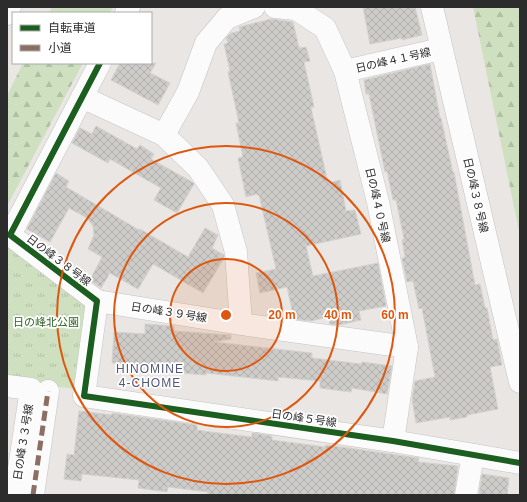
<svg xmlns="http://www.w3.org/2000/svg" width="527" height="502" viewBox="0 0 527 502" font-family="Arial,'Noto Sans JP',sans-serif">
  <defs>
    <pattern id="forest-firs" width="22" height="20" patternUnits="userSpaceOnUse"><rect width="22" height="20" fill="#cee0c0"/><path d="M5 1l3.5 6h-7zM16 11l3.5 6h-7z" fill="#b1c0a5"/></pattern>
    <pattern id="park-tufts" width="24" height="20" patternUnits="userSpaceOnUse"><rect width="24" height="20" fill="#cee0c0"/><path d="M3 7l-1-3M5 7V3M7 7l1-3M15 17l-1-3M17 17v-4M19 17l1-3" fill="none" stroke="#b1c0a5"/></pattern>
    <pattern id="building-cross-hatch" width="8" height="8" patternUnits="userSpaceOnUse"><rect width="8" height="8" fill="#ceccc9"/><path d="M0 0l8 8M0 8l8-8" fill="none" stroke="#b1afad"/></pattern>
  </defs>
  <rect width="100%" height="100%" fill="#e9e6e3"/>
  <g fill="url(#forest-firs)">
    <polygon points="52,7 113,7 110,13 49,13"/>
    <polygon points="473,7 520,7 520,236"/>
    <polygon points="23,63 83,63 7,206 7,96"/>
  </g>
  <polygon fill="url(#park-tufts)" points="7,243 86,303 75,389 7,380"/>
  <g fill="url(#building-cross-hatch)" stroke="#d4d2cf">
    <polygon points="363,7 415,7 422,35 402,40 402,38 370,44"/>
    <polygon points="271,19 293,22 299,48 306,47 310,61 304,62 314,107 311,108 328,183 340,180 346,211 355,210 361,234 306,246 313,276 378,263 386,306 359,311 361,320 339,325 330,324 328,317 311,321 294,319 287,287 260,293 256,273 276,269 259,195 258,196 257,194 246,197 238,158 243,157 236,123 239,123 228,72 230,71 224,44 228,43 226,38 231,33 240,31 239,27"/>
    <polygon points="120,63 156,63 150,73 170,83 158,105 111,80"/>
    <polygon points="430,64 440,118 441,118 453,173 454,172 475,285 480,284 485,308 487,308 493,340 497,339 502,365 490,367 498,409 467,415 467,417 450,420 450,417 416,423 412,399 415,381 435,377 422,308 419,309 413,281 407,282 402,258 405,257 402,240 404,239 396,200 393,200 387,171 385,172 369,94 366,94 364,80"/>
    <polygon points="96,126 137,149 140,145 154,154 151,159 192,182 194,184 177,213 154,200 161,188 110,159 108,163 72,143 80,128 92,134"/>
    <polygon points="56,173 69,181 66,187 139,230 140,229 188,257 205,228 218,235 212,248 224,255 224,258 203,293 153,264 138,289 110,273 101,288 90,280 102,257 88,249 94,235 93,226 87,218 69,208 50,242 27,229"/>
    <polygon points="145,324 174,326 174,331 231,335 231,339 214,342 312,353 312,358 361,364 362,362 392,366 387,394 352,388 351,392 320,388 320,381 278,377 278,381 206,373 206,375 180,373 180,367 112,363 114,332 145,334"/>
    <polygon points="79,411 112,415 112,413 197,425 197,430 211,432 252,437 252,433 272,436 272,440 325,447 326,445 349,448 419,458 418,462 458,466 454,495 207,495 208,492 168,487 167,492 138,488 139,480 82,474 81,481 64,479 67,454 74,455"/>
    <polygon points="482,474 509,478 507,495 479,495"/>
  </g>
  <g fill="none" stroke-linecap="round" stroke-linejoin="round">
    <defs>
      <g id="minor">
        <polyline points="275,7 296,9 325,28 345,71 378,202 407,347 393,441"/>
        <polyline points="432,7 520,382"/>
        <polyline points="126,13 129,7"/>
        <polyline points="7,14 10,7"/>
        <polyline points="100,63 10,235 97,301 84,396 393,441 520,463"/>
        <polyline points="345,71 441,49"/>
        <polyline points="82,97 164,135 198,168 223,205 236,252 241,324"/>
        <polyline points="164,135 188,92 206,43 227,18 254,7"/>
        <polyline points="97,301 241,324 407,347"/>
        <polyline points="7,386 31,389 15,495"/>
        <polyline points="33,495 48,391"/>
        <polyline points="466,495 473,455"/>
      </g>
    </defs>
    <use href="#minor" stroke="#c5c4c5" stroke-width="23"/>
    <use href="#minor" stroke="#fcfbfb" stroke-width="22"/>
    <polyline stroke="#8d6e63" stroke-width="5" stroke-dasharray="10 5" stroke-linecap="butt" points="33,495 48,391"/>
    <defs>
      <polyline id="cycleway" points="100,63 10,235 97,301 84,396 393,441 520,463"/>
    </defs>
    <use href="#cycleway" stroke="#fff" stroke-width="8"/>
    <use href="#cycleway" stroke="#1b5e20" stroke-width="6"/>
  </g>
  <circle cx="226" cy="315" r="56" fill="#df570e" fill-opacity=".12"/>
  <g fill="none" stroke="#df570e" stroke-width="2">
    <circle cx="226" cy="315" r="56"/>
    <circle cx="226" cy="315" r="112"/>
    <circle cx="226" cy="315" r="169"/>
  </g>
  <g text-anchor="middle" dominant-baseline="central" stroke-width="3.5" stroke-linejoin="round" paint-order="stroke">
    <g font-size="11" fill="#2c2c2c" stroke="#fff">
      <text transform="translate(393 60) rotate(-13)">日の峰４１号線</text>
      <text transform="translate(476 195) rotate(77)">日の峰３８号線</text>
      <text transform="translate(378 205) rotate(77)">日の峰４０号線</text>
      <text transform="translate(59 260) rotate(37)">日の峰３８号線</text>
      <text transform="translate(169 312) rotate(9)">日の峰３９号線</text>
      <text transform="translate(304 418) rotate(8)">日の峰５号線</text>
      <text transform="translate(23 442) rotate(-81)">日の峰３３号線</text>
    </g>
    <g font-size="11" fill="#316123" stroke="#fff">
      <text x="46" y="322">日の峰北公園</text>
    </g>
    <g font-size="12" letter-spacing="1" fill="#515878" stroke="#fff">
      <text x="150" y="369">HINOMINE<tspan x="150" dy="14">4-CHOME</tspan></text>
    </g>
  </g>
  <circle cx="226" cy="315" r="6" fill="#df570e" stroke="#fff" stroke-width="2"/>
  <g font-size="12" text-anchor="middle" font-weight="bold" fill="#df570e" stroke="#fff" stroke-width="3.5" stroke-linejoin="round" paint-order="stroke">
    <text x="282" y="319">20 m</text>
    <text x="338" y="319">40 m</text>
    <text x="395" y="319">60 m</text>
  </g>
  <rect width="527" height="502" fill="none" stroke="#2c2c2c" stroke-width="16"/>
  <rect x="12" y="12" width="140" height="52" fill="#ffffff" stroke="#ababab"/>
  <rect x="20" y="25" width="20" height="6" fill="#1b5e20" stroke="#ababab"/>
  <text x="48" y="32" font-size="12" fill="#2c2c2c">自転車道</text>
  <rect x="20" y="45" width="20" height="6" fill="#8d6e63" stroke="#ababab"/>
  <text x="48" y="52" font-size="12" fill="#2c2c2c">小道</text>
</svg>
